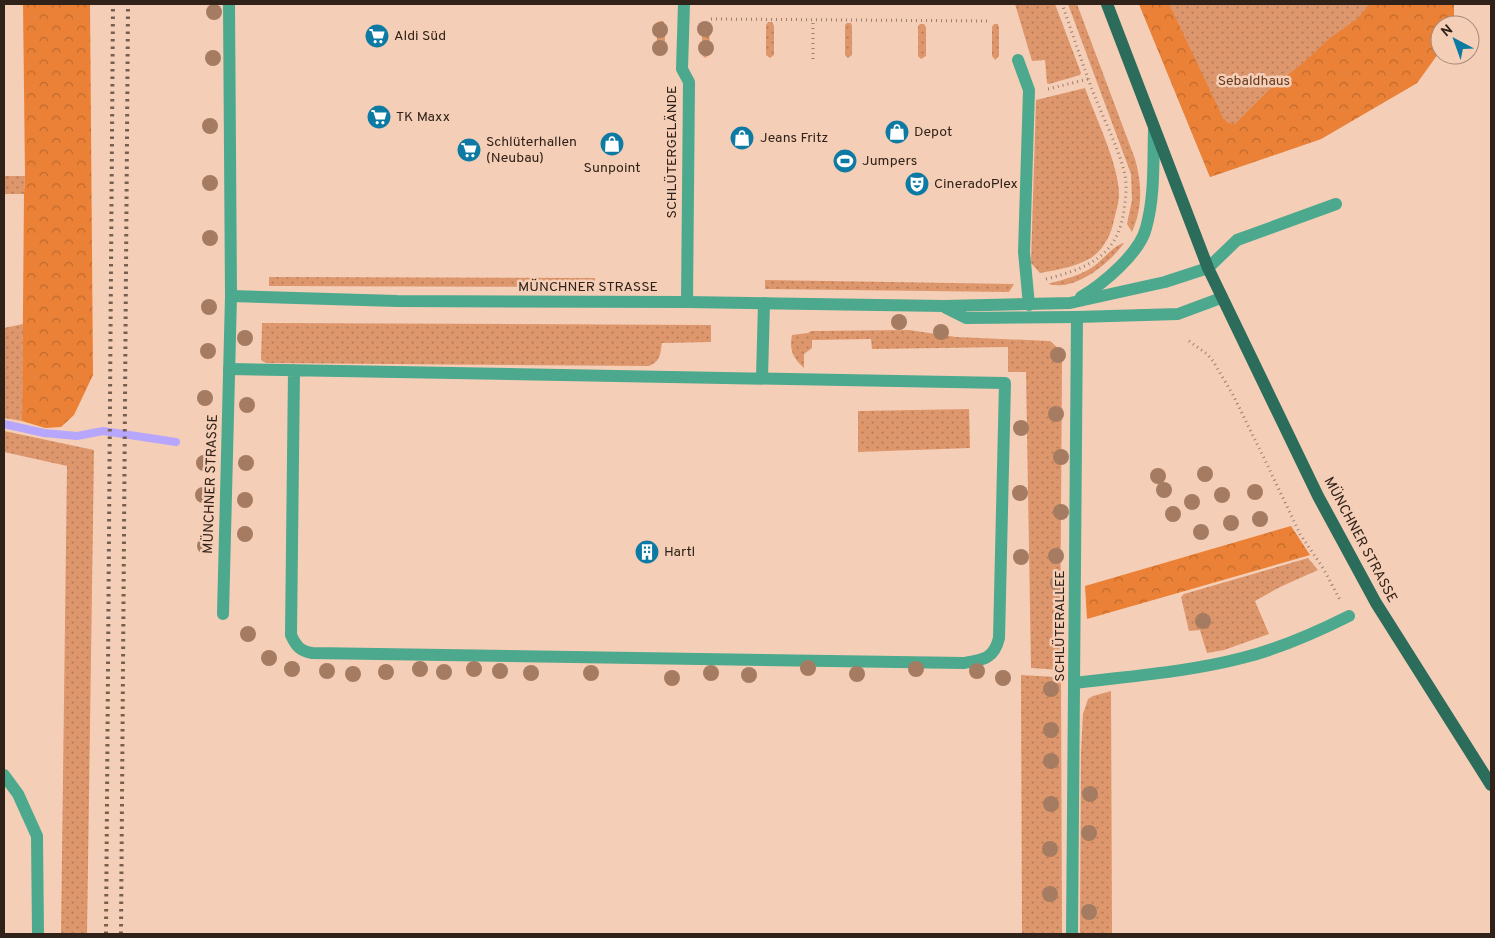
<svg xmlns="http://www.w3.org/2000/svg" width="1495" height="938" viewBox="0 0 1495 938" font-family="Overpass,sans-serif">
  <defs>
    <pattern id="grass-dots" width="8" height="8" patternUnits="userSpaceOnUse" patternTransform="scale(1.25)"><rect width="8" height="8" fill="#de976c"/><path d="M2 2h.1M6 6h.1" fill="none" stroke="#b47b58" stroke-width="1.8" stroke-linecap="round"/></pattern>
    <pattern id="forest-crowns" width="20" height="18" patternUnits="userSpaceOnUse" patternTransform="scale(1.25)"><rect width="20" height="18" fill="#eb8136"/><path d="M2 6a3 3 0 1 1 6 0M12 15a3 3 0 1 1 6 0" fill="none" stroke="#bf692d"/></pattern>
  </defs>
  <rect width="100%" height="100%" fill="#f5ceb7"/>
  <g fill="url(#grass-dots)">
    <polygon points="1015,4 1055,4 1081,73 1080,75 1049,84 1047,83 1045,60 1032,61"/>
    <path d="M1068,4H1077L1135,159C1142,185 1143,207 1132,232L1127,224L1132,200L1131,174Z"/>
    <polygon points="1139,4 1454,4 1454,25 1440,25 1440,51 1417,83 1321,139 1210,177"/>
    <polygon points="660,21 663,21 665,24 665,53 661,56 657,53 657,23"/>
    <polygon points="704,22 707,22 710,26 709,55 705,58 702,55 702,25"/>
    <polygon points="768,22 772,22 774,26 774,55 770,58 766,55 766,25"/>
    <polygon points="847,23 851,23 852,26 852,55 848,58 845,55 845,25"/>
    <polygon points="920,24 924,24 926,27 926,56 921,59 918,56 918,26"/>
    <polygon points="994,24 998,24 999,28 999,56 995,60 992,56 992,27"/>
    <path d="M1085,88C1095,116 1119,165 1119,194C1119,202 1116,212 1114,220C1111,235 1104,249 1091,258C1075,267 1057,270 1040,273L1031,263L1036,100Z"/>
    <polygon points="4,176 25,176 24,194 4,194"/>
    <path d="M1124,243C1110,263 1075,292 1048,284C1061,280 1075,277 1086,271C1100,265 1111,246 1124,243Z"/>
    <polygon points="269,277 595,278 595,287 269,286"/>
    <polygon points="765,280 1014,284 1009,292 765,289"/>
    <path d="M262,323L711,325V342L662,343C660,354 661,361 649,366L266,363L261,360Z"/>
    <polygon points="23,324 22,421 4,418 4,328"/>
    <path d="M909,330L956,337L1050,341L1059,349L1062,360L1060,670L1031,668L1026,372H1008V347L872,349L871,339L812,340V348L804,354V368C793,358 789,350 792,335L808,333L811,331Z"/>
    <polygon points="969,409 970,448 858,452 858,411"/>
    <polygon points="4,431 94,450 87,934 61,934 67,466 4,452"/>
    <polygon points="1308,558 1318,570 1280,587 1255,601 1269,634 1224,650 1207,653 1200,630 1189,631 1181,597 1184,594"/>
    <polygon points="1021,675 1056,677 1061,682 1062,934 1022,934"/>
    <polygon points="1111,691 1112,934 1080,934 1081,753 1083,714 1088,699 1093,696"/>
  </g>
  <g fill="url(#forest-crowns)">
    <polygon points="23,4 90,4 93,375 74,415 61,427 45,428 22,421 24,194 25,176"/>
    <polygon points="1139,4 1169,4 1223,118 1228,123 1235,124 1269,90 1303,63 1330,38 1357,19 1370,4 1454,4 1454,25 1440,25 1440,51 1417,83 1321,139 1210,177"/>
    <polygon points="1291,526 1310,555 1087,619 1085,586"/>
  </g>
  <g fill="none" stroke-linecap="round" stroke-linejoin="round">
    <polyline stroke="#b7a6fe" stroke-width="8" points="4,424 44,433 77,436 103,431 176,442"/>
    <g stroke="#9a7f6e" stroke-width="3" stroke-dasharray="1 4" stroke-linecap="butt">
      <polyline points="711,19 991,21"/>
      <polyline points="813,59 813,22"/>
      <polyline points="1048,89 1088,79"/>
      <path d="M1046,279C1086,269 1119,256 1124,209C1126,198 1127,187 1125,175C1119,149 1105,122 1095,97C1083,66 1073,35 1062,4"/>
      <polyline points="1189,341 1207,354 1213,361 1233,395 1264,458 1300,534 1323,568 1340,600"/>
    </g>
    <g stroke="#4ca98e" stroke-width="12">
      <polyline points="684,4 682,69 689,82 687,302"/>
      <polyline points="1018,60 1029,90 1024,252 1029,305"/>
      <polyline points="231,296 397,301 687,302 944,306 1070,303 1165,282 1208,268 1237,240 1336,204"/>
      <path d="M1081,297C1103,284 1140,253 1146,228C1155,196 1153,161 1154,128"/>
      <polyline points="946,308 966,318 1077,317 1178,314 1221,298"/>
      <path d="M229,369L1005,383L999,638C994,659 983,660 964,663L312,653C300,651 296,646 291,635L294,370"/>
      <polyline points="762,378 764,303"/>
      <polyline points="223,614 231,296 229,4"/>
      <path d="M1075,683C1130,676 1188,672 1242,658C1279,649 1315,633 1349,616"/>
      <polyline points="4,775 18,794 37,836 38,934"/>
      <polyline points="1072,934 1077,317"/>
    </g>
    <polyline stroke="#2b6c5a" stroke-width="12" points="1107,4 1208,268 1318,496 1376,603 1491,785"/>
    <g stroke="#765f51" stroke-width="4" stroke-dasharray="2.5 5" stroke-linecap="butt">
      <polyline points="106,934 113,4"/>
      <polyline points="121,934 128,4"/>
    </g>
  </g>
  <g fill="#a57c62">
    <circle cx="214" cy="12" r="8"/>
    <circle cx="705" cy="29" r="8"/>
    <circle cx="660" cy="30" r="8"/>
    <circle cx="660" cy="48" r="8"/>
    <circle cx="706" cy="48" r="8"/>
    <circle cx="213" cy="58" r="8"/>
    <circle cx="210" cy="126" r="8"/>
    <circle cx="210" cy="183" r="8"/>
    <circle cx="210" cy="238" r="8"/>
    <circle cx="209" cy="307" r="8"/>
    <circle cx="899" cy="322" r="8"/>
    <circle cx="941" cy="332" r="8"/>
    <circle cx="245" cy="338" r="8"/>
    <circle cx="208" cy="351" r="8"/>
    <circle cx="1058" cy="355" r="8"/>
    <circle cx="205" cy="398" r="8"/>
    <circle cx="247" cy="405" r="8"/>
    <circle cx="1056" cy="414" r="8"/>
    <circle cx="1021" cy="428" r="8"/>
    <circle cx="1061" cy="457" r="8"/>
    <circle cx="204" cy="463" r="8"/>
    <circle cx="246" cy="463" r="8"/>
    <circle cx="1205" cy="474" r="8"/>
    <circle cx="1158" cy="476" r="8"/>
    <circle cx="1164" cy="490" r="8"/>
    <circle cx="1255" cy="492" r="8"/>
    <circle cx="1020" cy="493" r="8"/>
    <circle cx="203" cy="495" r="8"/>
    <circle cx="1222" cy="495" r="8"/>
    <circle cx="245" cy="500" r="8"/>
    <circle cx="1192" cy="502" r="8"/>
    <circle cx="1061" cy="512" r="8"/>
    <circle cx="1173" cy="514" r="8"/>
    <circle cx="1260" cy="519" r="8"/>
    <circle cx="1231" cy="523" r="8"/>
    <circle cx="1201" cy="532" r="8"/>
    <circle cx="245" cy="534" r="8"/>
    <circle cx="205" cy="546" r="8"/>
    <circle cx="1056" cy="556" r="8"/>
    <circle cx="1021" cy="557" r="8"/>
    <circle cx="1058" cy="583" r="8"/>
    <circle cx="1203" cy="621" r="8"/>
    <circle cx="248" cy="634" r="8"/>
    <circle cx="269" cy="658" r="8"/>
    <circle cx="808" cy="668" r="8"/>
    <circle cx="292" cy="669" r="8"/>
    <circle cx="420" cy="669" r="8"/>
    <circle cx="474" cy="669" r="8"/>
    <circle cx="916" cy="669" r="8"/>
    <circle cx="327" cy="671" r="8"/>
    <circle cx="500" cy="671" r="8"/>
    <circle cx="977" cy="671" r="8"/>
    <circle cx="386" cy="672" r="8"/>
    <circle cx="444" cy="672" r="8"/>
    <circle cx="531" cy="673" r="8"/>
    <circle cx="591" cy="673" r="8"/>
    <circle cx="711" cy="673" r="8"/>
    <circle cx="353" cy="674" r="8"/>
    <circle cx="857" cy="674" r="8"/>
    <circle cx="749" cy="675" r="8"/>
    <circle cx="672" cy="678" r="8"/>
    <circle cx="1003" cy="678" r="8"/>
    <circle cx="1051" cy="689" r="8"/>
    <circle cx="1051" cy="730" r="8"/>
    <circle cx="1051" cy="761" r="8"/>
    <circle cx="1090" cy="794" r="8"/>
    <circle cx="1051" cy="804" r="8"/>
    <circle cx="1089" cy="833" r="8"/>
    <circle cx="1050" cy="849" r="8"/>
    <circle cx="1050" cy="894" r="8"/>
    <circle cx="1089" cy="912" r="8"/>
  </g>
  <defs>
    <symbol id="supermarket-disc" viewBox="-11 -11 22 22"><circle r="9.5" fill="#0c7aa3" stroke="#f5ceb7"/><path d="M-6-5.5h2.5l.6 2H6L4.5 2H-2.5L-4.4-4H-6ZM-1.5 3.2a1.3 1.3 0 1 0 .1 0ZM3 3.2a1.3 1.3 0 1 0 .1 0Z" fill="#fff"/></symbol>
    <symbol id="shop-disc" viewBox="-11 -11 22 22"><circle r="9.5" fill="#0c7aa3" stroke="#f5ceb7"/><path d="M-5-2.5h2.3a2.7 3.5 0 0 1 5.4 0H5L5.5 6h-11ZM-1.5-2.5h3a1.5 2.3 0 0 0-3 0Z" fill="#fff"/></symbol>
    <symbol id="stadium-disc" viewBox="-11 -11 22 22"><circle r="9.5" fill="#0c7aa3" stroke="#f5ceb7"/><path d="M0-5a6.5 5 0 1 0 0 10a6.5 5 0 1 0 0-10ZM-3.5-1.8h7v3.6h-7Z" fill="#fff"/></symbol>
    <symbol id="theatre-disc" viewBox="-11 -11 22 22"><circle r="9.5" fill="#0c7aa3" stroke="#f5ceb7"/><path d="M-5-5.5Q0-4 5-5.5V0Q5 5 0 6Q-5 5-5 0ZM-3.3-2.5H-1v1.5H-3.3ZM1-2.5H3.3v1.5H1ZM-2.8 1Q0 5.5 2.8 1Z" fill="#fff"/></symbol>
    <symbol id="building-disc" viewBox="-11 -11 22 22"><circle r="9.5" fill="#0c7aa3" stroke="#f5ceb7"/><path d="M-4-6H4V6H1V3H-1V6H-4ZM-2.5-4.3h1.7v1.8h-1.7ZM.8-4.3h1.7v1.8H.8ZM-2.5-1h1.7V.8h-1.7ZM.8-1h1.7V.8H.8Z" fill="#fff"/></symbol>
  </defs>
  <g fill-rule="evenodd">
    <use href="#supermarket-disc" x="363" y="22" width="28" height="28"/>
    <use href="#supermarket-disc" x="365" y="103" width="28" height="28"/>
    <use href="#shop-disc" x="883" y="118" width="28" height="28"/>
    <use href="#shop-disc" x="728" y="124" width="28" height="28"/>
    <use href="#shop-disc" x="598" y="130" width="28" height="28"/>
    <use href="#supermarket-disc" x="455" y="136" width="28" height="28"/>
    <use href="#stadium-disc" x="831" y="147" width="28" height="28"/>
    <use href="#theatre-disc" x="903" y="170" width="28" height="28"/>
    <use href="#building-disc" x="633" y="538" width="28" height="28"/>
  </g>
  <g text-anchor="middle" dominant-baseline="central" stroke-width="5" stroke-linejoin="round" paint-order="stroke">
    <g font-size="14" fill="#302219" stroke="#f5ceb7" text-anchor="start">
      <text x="394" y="36">Aldi Süd</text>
      <text x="396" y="117">TK Maxx</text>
      <text x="914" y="132">Depot</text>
      <text x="760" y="138">Jeans Fritz</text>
      <text x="486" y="142">Schlüterhallen<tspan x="486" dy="16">(Neubau)</tspan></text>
      <text x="862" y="161">Jumpers</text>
      <text x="612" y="168" text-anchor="middle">Sunpoint</text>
      <text x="934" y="184">CineradoPlex</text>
      <text x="664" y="552">Hartl</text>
    </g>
    <g font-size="14" fill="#64391c" stroke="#f5ceb7">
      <text x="1254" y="81">Sebaldhaus</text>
    </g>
    <g font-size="14" fill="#302219" stroke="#f5ceb7">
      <text transform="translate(672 152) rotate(-90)">SCHLÜTERGELÄNDE</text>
      <text x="588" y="287">MÜNCHNER STRASSE</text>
      <text transform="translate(211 484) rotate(-88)">MÜNCHNER STRASSE</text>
      <text transform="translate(1360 540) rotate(62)">MÜNCHNER STRASSE</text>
      <text transform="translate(1060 626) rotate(-90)">SCHLÜTERALLEE</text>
    </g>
  </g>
  <rect width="1495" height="938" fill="none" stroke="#302219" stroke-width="10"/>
  <g transform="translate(1455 40) rotate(319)"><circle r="24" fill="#f5ceb7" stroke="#a68978"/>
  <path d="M0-4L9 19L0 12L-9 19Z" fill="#0c7aa3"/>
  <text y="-8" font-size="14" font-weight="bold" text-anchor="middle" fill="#302219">N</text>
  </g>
</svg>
